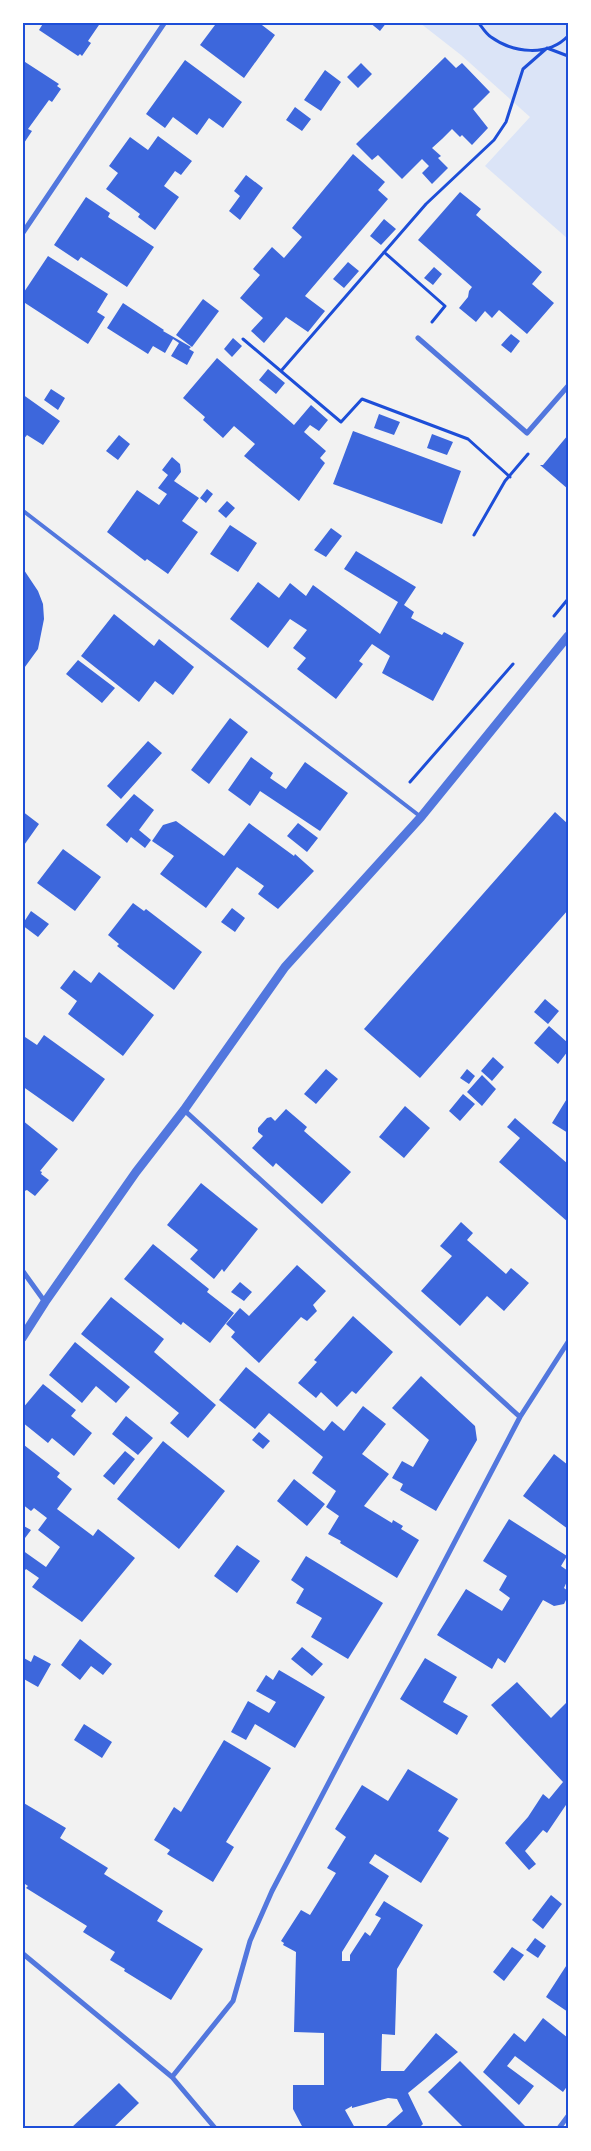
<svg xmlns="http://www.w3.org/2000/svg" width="591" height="2151" font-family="Overpass,sans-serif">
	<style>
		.green { fill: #dbe4f7 }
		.building { fill: #3d67dc }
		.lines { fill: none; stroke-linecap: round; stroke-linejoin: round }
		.path { stroke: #1d4ed8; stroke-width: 3 }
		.service { stroke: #5277de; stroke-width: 4 }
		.minor { stroke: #5277de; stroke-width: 5 }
		.tertiary { stroke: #5277de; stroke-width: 9 }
		.neatline { fill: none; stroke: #1d4ed8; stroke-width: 2 }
	</style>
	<rect width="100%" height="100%" fill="#f2f2f2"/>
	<path class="green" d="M420 23H568V239L485 166 530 117 461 55Z"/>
	<path class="building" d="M44 22H101L88 41 91 43 82 56 80 54 78 56 39 30Z
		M211 22H258L275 35 244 78 200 45 215 25Z
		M369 22H387L380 31Z
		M445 57 456 68 462 63 490 92 473 109 488 128 472 145 462 135 460 137 452 129 442 139 432 148 441 156 438 158 448 168 432 184 422 173 429 166 422 159 402 179 378 155 372 160 356 144Z
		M22 60 59 84 57 86 61 89 52 102 49 100 28 129 32 131 22 146Z
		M185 60 242 102 223 128 209 118 197 135 173 117 165 128 146 114Z
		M361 63 372 74 358 88 347 77Z
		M325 70 341 82 321 111 304 100Z
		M295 107 311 119 302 131 286 120Z
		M158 136 192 161 181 175 175 171 164 186 179 197 155 230 138 217 140 214 106 189 118 173 109 166 130 137 148 150Z
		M353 154 385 182 378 190 388 199 305 296 325 311 308 332 286 317 264 343 251 331 263 318 240 298 260 275 253 269 272 247 284 258 302 237 292 228Z
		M246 175 263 188 240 220 229 211 240 196 234 191Z
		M460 192 481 209 476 215 542 272 532 284 554 303 527 334 499 310 492 318 485 311 476 322 459 308 468 297 469 291 472 287 418 240Z
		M86 197 110 213 108 217 154 247 127 287 81 257 78 261 54 245Z
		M384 219 396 229 381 245 370 236Z
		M48 256 108 294 97 312 105 317 88 344 22 301V295Z
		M348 262 359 271 344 288 333 279Z
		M434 267 442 274 433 285 424 278Z
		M203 299 219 311 192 347 176 335Z
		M123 303 164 330 163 331 191 347 189 349 194 352 187 365 171 356 179 343 173 339 165 353 153 346 148 354 107 328Z
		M511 334 520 341 511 353 501 345Z
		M233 338 242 346 232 357 224 349Z
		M217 358 294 425 311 405 328 420 319 431 310 425 304 432 326 451 320 458 325 463 299 501 244 456 255 444 234 426 223 438 203 420 205 417 183 398Z
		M268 369 285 383 276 394 259 380Z
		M51 389 65 398 58 410 44 400Z
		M22 394 60 421 43 445 27 435 22 441Z
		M379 414 400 422 394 435 374 428Z
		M353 431 461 471 442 524 333 484Z
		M432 434 453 442 447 455 427 448Z
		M119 435 130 444 118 460 106 451Z
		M568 435V489L540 465H543Z
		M172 457 180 464 181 472 174 481 199 498 182 521 198 532 168 574 147 559 145 561 107 532 137 490 159 505 167 494 158 488 168 475 162 470Z
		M207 489 213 494 206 503 200 498Z
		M227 501 235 508 226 518 218 511Z
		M230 525 257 543 238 572 210 554Z
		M331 528 342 536 326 557 314 550Z
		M356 551 416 587 404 605 414 612 411 618 442 635 444 632 464 643 433 701 382 673 390 656 372 644 359 661 363 664 336 699 297 669 306 658 293 648 307 630 290 619 268 648 230 619 258 582 279 598 290 583 306 596 313 585 380 634 398 602 344 569Z
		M22 567 38 591 43 604 44 619 38 649 22 671Z
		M114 614 154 646 159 639 194 667 173 695 155 681 139 702 81 656Z
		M78 660 115 688 102 703 66 674Z
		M230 718 248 732 209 784 191 770Z
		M148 741 162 753 121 799 107 786Z
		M251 757 273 773 270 778 286 789 305 762 348 793 320 831 260 791 250 806 228 790Z
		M134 794 154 810 139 830 151 840 145 848 131 837 127 843 106 825Z
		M22 811 39 824 22 848Z
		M555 812 568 824V910L420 1078 364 1029Z
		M176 821 224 856 249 823 294 856 295 854 314 871 278 909 258 894 264 886 237 867 206 908 160 874 174 856 152 841 163 825Z
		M298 823 318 838 307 852 287 836Z
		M63 849 101 877 75 911 37 883Z
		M133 903 144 911 146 909 202 952 174 990 117 946 119 944 108 935Z
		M232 908 245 918 235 932 221 922Z
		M31 911 49 924 38 937 22 925Z
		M74 970 91 983 99 972 154 1015 123 1056 68 1014 77 1001 60 988Z
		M545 999 559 1011 548 1024 534 1012Z
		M549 1026 568 1043V1051L558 1064 534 1043Z
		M22 1035 37 1045 44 1035 105 1079 73 1122 22 1086Z
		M493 1057 504 1067 492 1081 481 1071Z
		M326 1069 338 1079 316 1104 304 1094Z
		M467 1069 475 1076 469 1084 460 1078Z
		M482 1075 496 1089 482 1106 467 1092Z
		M463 1094 475 1104 460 1121 449 1111Z
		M568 1097V1133L552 1123Z
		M405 1106 430 1128 404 1158 379 1137Z
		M286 1109 307 1127 304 1131 351 1172 322 1204 276 1163 273 1167 252 1148 263 1136 258 1132V1128L267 1118 271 1117 275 1121Z
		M515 1118 568 1164V1222L499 1162 520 1138 507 1127Z
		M22 1120 58 1149 40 1171 42 1172 41 1174 49 1180 35 1196 27 1190 22 1192Z
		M201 1183 258 1229 224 1272 222 1269 214 1279 190 1259 198 1250 167 1225Z
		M461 1222 473 1233 467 1240 482 1253 506 1274 511 1268 529 1283 504 1311 487 1296 460 1326 421 1291 452 1256 440 1246Z
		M153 1244 209 1289 207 1292 234 1313 210 1343 183 1322 181 1325 124 1279Z
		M297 1265 326 1291 313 1305 317 1311 307 1321 301 1317 259 1363 231 1337 235 1332 226 1324 240 1308 249 1316Z
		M240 1282 252 1292 244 1301 231 1292Z
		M111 1297 164 1339 154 1352 216 1405 188 1438 170 1423 179 1413 81 1334Z
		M353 1316 393 1352 356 1394 352 1391 337 1407 321 1392 316 1398 298 1383 317 1362 314 1360Z
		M75 1342 130 1387 116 1403 96 1386 82 1403 49 1375Z
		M246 1367 324 1431 332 1421 344 1431 363 1406 386 1424 362 1454 389 1474 364 1506 392 1523 393 1520 403 1526 401 1529 419 1540 397 1578 340 1543 341 1541 328 1534 339 1516 326 1507 336 1491 312 1473 323 1457 269 1413 255 1429 219 1400Z
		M421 1376 475 1426 477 1440 436 1511 400 1490 403 1484 392 1478 402 1461 413 1467 429 1440 392 1408Z
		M43 1384 76 1410 71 1416 92 1433 74 1456 52 1438 48 1443 22 1422V1409Z
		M126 1416 153 1438 138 1455 112 1434Z
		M259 1432 270 1441 263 1449 252 1440Z
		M163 1441 225 1491 179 1549 117 1499Z
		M24 1445 60 1473 57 1477 72 1489 57 1509 93 1536 98 1529 135 1558 82 1622 32 1587 39 1578 26 1569 22 1574V1550L46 1567 60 1547 38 1530 47 1518 34 1508 31 1511 22 1504V1447Z
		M125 1451 135 1459 114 1485 103 1476Z
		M554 1454 568 1465V1529L523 1496Z
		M294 1479 325 1504 307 1526 277 1501Z
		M509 1519 567 1556 561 1566 568 1571V1579L564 1588 568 1591V1596L564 1604 554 1606 543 1600 505 1663 498 1658 492 1669 437 1635 466 1589 502 1611 510 1598 499 1590 507 1576 483 1561Z
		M22 1525 31 1530 22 1542Z
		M237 1545 260 1561 237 1593 214 1576Z
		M306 1556 383 1603 348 1659 311 1637 322 1618 296 1603 304 1589 291 1580Z
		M80 1639 112 1664 103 1675 91 1666 80 1680 61 1665Z
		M302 1647 323 1664 312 1676 291 1659Z
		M34 1655 51 1664 38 1687 22 1678V1657L31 1662Z
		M425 1658 457 1677 443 1702 468 1716 457 1735 400 1699Z
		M279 1670 325 1697 295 1748 255 1724 246 1740 231 1732 248 1701 269 1713 276 1702 256 1691 266 1675 273 1680Z
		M517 1682 551 1718 568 1701V1802L547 1833 543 1830 525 1851 536 1864 529 1870 505 1843 528 1817 543 1794 549 1799 563 1782 491 1705Z
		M84 1724 112 1742 102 1758 74 1740Z
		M224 1740 271 1768 226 1842 234 1847 213 1882 167 1854 170 1850 154 1840 174 1807 181 1812Z
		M408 1769 458 1799 438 1831 449 1838 421 1883 375 1854 369 1863 389 1876 342 1952V1961H350V1955L365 1932 370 1936 381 1918 375 1915 384 1901 423 1925 397 1969 395 2035 382 2034 381 2071H404L436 2033 458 2052 408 2093 423 2124 419 2128H384L403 2111 397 2099 388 2098 352 2108V2106L345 2110 355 2128H303L293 2109V2085H324V2033L294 2032 296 1952 283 1945 284 1943 281 1941 301 1910 310 1915 336 1873 327 1868 346 1837 335 1829 362 1785 388 1801Z
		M22 1802 66 1828 60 1838 108 1868 104 1874 163 1911 157 1921 203 1949 171 2000 124 1971 125 1969 110 1960 115 1952 83 1932 87 1926 26 1888 28 1886 22 1882Z
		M551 1895 562 1904 543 1929 532 1920Z
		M535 1938 546 1946 538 1958 526 1950Z
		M512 1947 524 1955 504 1981 493 1972Z
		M568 1963V2012L546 1997Z
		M543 2018 568 2038V2085L563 2092 515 2056 507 2066 534 2086 519 2105 483 2072 514 2033 525 2042Z
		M460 2061 527 2128H464L428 2092Z
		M119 2083 139 2103 113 2128H71Z"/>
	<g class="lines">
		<path class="path" d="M478 22C482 27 486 34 491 37 513 53 548 57 568 36
			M384 252 445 306 432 322
			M243 339 341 422 362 399 468 439 510 477
			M281 371 426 204 494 140 506 122 523 69 547 48 568 56
			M474 535 505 481 528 454
			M554 616 568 599
			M410 782 513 664"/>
		<path class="service" d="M22 510 421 817"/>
		<path class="minor" d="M22 234 165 22
			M418 338 527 433 568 386
			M184 1110 520 1417
			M22 1270 45 1302
			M22 1953 172 2077 215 2128
			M172 2077 233 2001 250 1941 272 1891 520 1417 568 1342
			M559 2128 568 2116"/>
		<path class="tertiary" d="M22 1338 45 1302 136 1172 184 1110 285 967 421 817 568 636"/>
	</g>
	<rect width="591" height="2151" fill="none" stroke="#ffffff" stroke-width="48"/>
	<rect x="24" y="24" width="543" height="2103" class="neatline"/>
</svg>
